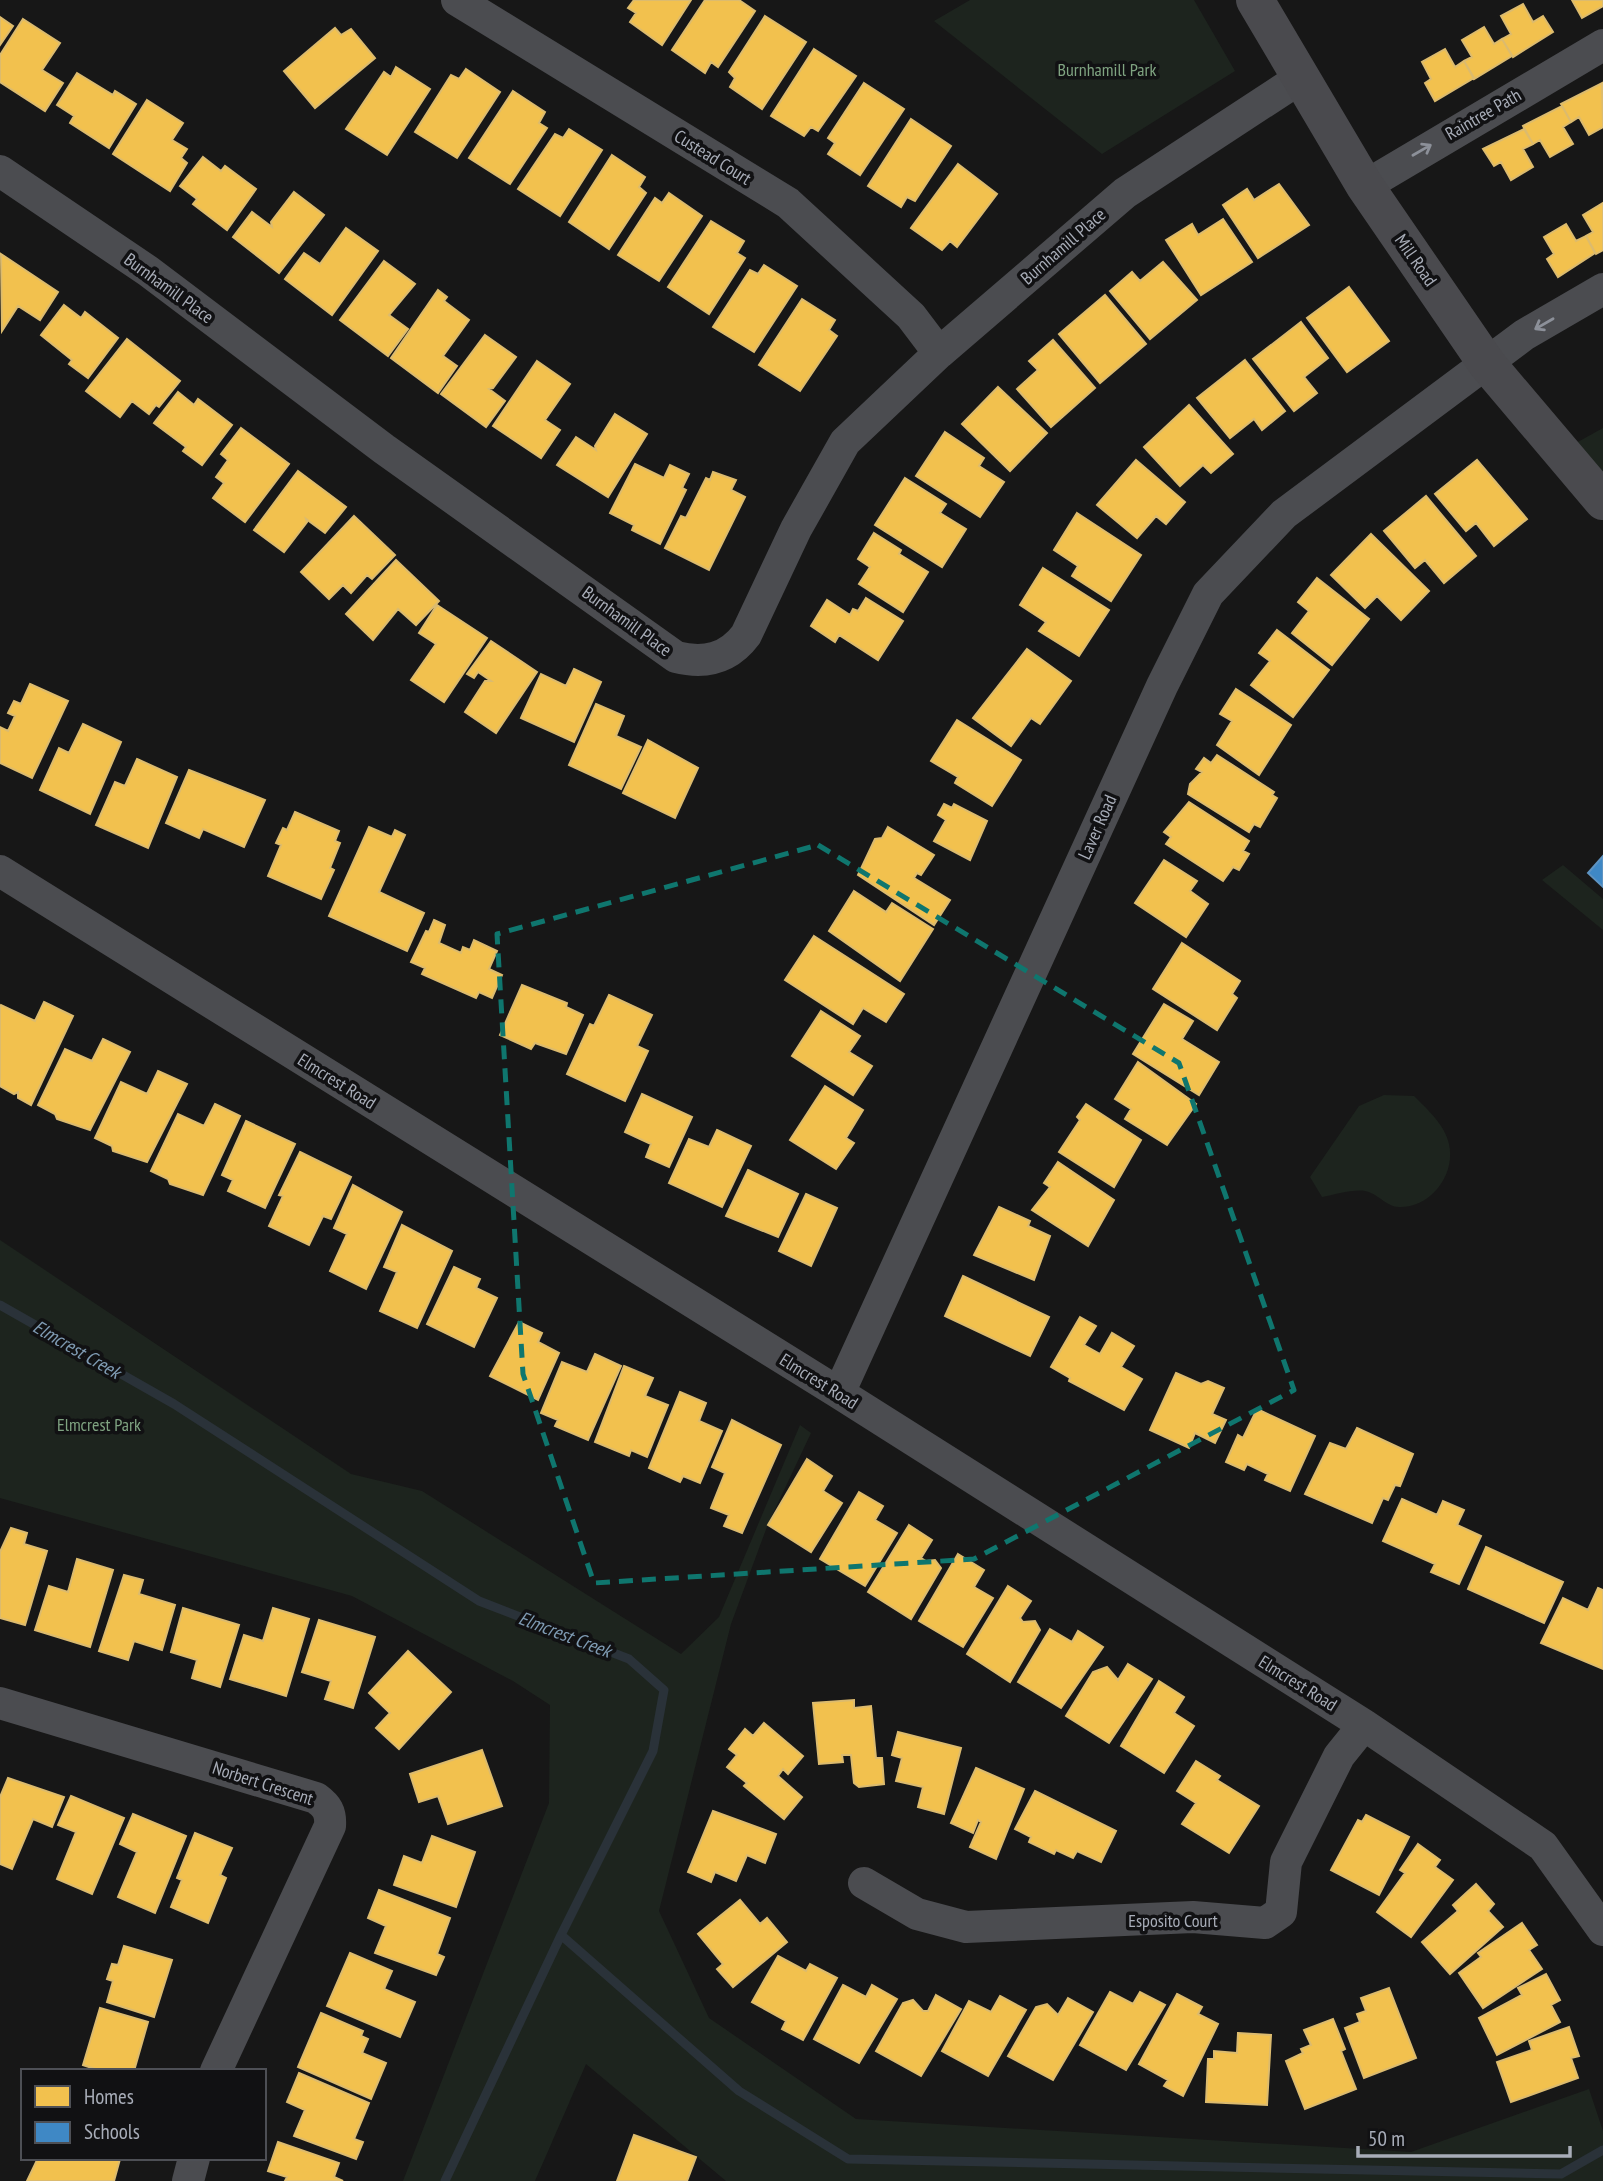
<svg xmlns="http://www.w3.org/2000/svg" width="1603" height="2181" font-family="'PT Sans Narrow',sans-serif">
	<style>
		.green { fill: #1d241e }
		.homes { fill: #f2c14e; stroke: #dcbb6e; stroke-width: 2 }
		.schools { fill: #3f88c5; stroke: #5e93c1; stroke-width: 2 }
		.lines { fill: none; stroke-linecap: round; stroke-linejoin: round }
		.stream { stroke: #2a3239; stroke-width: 9 }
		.street { stroke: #4b4c50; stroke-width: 32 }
		.secondary { stroke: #4a4a4e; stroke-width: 38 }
		.oneway { stroke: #8c9099 }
		.marked { fill: none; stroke: #0f766e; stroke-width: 5; stroke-dasharray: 14 9; stroke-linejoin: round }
		.labels { text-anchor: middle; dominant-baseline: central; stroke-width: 7; stroke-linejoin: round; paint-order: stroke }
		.park-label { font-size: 18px; fill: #7fa381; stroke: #111113 }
		.street-label { font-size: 18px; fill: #a8adb8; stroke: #111113 }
		.water-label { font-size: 19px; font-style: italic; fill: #7f9bb3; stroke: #111113 }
	</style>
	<rect width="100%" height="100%" fill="#171717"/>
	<path class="green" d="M970 0H1194L1235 71 1102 154 934 21Z
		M1603 428V473L1576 443Z
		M1563 865 1603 899V930L1542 880Z
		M1384 1095 1414 1096C1427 1109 1445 1125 1449 1144 1456 1175 1430 1208 1399 1207 1387 1207 1377 1193 1365 1191 1353 1189 1334 1195 1322 1197L1310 1177 1359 1106Z
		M0 1240 351 1474 422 1491 681 1654 719 1617 800 1425 811 1433 768 1524 731 1624 659 1911 709 2018 856 2119 1411 2152 1589 2089 1603 2131V2181H726L586 2064 535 2181H403L549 1803 550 1705 513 1681 352 1596 0 1498Z"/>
	<path class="homes" d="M634 0H691L662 45 630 22 636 13 628 8Z
		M705 0H739L755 11 718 67 711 62 705 73 672 50Z
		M1572 0H1603V6L1582 18Z
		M1523 4 1533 22 1543 16 1553 32 1513 57 1502 39 1511 34 1501 16Z
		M765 16 806 42 762 109 730 87 735 78 729 72Z
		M0 17 13 26 0 45Z
		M23 19 60 43 42 70 63 83 45 111 0 82V55Z
		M1484 27 1494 44 1502 39 1512 56 1474 79 1464 61 1472 57 1462 40Z
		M335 28 341 35 351 29 375 58 315 108 284 71Z
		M814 49 856 76 818 131 811 127 804 136 771 116Z
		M1445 49 1455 67 1464 61 1474 78 1435 101 1425 83 1431 79 1422 62Z
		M396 67 430 89 387 155 346 129 384 72 391 77Z
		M466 69 500 92 457 158 415 132 451 75 459 79Z
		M77 73 113 95 115 91 136 104 109 148 70 123 74 116 57 105Z
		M864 83 904 109 860 175 828 154 835 143 828 138Z
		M1602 83 1603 127 1589 135 1579 117 1571 122 1561 104Z
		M513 91 545 112 539 123 547 128 510 184 469 158Z
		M147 100 183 123 172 140 187 149 181 158 187 163 170 191 113 154Z
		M1562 106 1571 122 1563 127 1573 144 1550 157 1540 140 1533 144 1523 126Z
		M911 119 951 146 915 201 907 197 901 207 868 186Z
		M569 129 602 150 560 216 518 189 555 134 563 138Z
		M1524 129 1533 144 1523 149 1533 167 1511 180 1501 162 1494 166 1483 149Z
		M612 155 645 177 639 187 646 193 609 249 569 222Z
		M203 157 221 171 225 166 256 189 227 230 193 204 197 199 180 186Z
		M958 164 997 194 957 247 950 241 942 250 911 228Z
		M1279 184 1309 225 1258 258 1223 205 1247 189 1254 200Z
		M294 192 324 215 279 273 233 237 252 212 272 227 271 222Z
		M669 193 702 216 659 281 618 255 655 198 662 203Z
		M1603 203V250L1596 254 1586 236 1593 232 1583 215Z
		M1223 219 1252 262 1201 295 1166 240 1192 224 1198 235Z
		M711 221 744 241 737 253 745 258 709 314 668 287Z
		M1566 224 1576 241 1586 236 1595 253 1558 277 1547 259 1554 254 1544 237Z
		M346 228 378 251 332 315 285 279 304 253 320 264Z
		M1 254 58 292 40 320 18 306 2 331Z
		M384 261 415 284 389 315 408 329 388 356 340 320Z
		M1163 262 1197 300 1150 339 1110 291 1132 272 1140 281Z
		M764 265 797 286 754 352 713 327 750 270 758 274Z
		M1349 287 1389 341 1347 372 1307 318Z
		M438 290 447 297 444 301 469 320 443 356 457 366 438 393 391 358Z
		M1105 295 1146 344 1100 383 1059 334Z
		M802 299 835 320 829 330 837 336 800 391 759 365Z
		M64 305 81 318 85 312 118 338 88 378 69 364 72 360 41 335Z
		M1301 322 1328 358 1304 377 1317 393 1294 411 1253 359Z
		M485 335 516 357 493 388 489 389 505 401 486 427 441 394Z
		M127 339 180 381 159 407 156 405 149 414 132 401 120 417 86 391Z
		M1053 340 1095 388 1051 427 1017 389 1038 370 1029 361Z
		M1245 360 1285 411 1262 430 1254 419 1230 438 1197 398Z
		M537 361 570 384 545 420 560 430 541 458 493 426Z
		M998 387 1047 433 1010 471 962 424Z
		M178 392 194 405 198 399 232 425 202 465 183 451 186 447 154 423Z
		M1189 405 1233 454 1211 473 1203 465 1180 486 1144 447Z
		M615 414 647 434 608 497 557 465 576 437 596 450 595 446Z
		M241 428 289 464 245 522 213 498 224 483 216 477 228 460 221 454Z
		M945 432 984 458 979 466 1004 482 980 517 916 476Z
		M1136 460 1185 502 1166 524 1156 516 1137 538 1097 505Z
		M1477 460 1527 519 1494 546 1476 523 1466 531 1435 494Z
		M635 464 664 478 670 465 689 474 682 488 686 490 660 544 632 530 634 525 610 513Z
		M298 471 346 507 325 533 306 519 307 522 284 552 254 530Z
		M713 472 736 480 731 490 745 497 709 570 665 548 681 516 686 518 706 478 710 480Z
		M905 478 946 504 940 513 966 529 942 567 875 525Z
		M1426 496 1476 556 1444 583 1425 560 1415 568 1384 531Z
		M1077 513 1141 555 1111 601 1072 576 1078 566 1054 550Z
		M354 516 395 555 372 579 367 575 351 593 343 585 329 599 301 572Z
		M874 533 901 550 899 554 928 572 903 612 859 584 870 567 858 559Z
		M1371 534 1429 591 1401 620 1377 596 1365 608 1331 575Z
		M396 560 439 601 416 625 398 609 373 640 346 614Z
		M1043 568 1109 610 1079 656 1039 631 1046 622 1020 605Z
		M1317 578 1369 619 1332 665 1292 633 1309 611 1298 602Z
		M866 598 903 621 878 660 839 635 835 642 811 626 827 600 850 615 853 609 858 611Z
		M437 605 487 638 444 702 411 680 436 644 419 633Z
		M1277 630 1329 670 1293 717 1251 685 1270 661 1259 653Z
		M491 641 537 672 496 733 465 712 485 681H491L478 672 474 678 467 674Z
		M1027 649 1071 681 1040 724 1031 718 1011 746 973 718Z
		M574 669 601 682 574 742 521 718 541 674 566 686Z
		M30 684 68 701 32 778 0 763V727L8 731 15 716 8 713 14 701 21 704Z
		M1236 689 1291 725 1259 775 1217 745 1232 721 1220 714Z
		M596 704 624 716 616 736 641 747 621 789 569 765Z
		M957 720 1021 760 992 806 955 783 958 777 931 761Z
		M83 724 121 742 90 814 40 790 59 748 69 753Z
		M648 740 698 768 675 818 623 793Z
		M1217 755 1274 792 1272 795 1277 798 1260 827 1254 824 1249 832 1188 794 1190 784 1202 772 1196 769 1204 758 1211 763Z
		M137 759 177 777 148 848 96 825 115 782 125 786Z
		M189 770 265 800 244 847 203 829 199 838 166 823Z
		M1189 802 1249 841 1243 851 1249 854 1239 870 1233 867 1223 881 1166 844 1171 837 1164 832Z
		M944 804 952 808 954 804 987 821 970 860 934 841 946 820 938 815Z
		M295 812 339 831 335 841 340 843 330 868 334 870 321 899 268 876 281 845 276 843 283 828 287 830Z
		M369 827 392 837 395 830 405 835 379 892 424 913 407 951 329 916Z
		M888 827 934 855 921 875 917 873 914 878 950 900 934 925 858 875 875 839 882 838Z
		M1164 860 1197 881 1190 891 1208 904 1186 937 1135 903Z
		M854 891 886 912 892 903 933 929 900 981 829 931Z
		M434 920 445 925 439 943 461 953 463 947 470 950 474 940 497 951 489 969 502 975 492 998 479 992 476 998 422 974 425 968 411 962 426 931 429 932Z
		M814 936 904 994 886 1022 863 1008 853 1024 785 980Z
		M1182 943 1240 981 1232 994 1237 998 1217 1030 1153 989Z
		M522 985 567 1003 566 1007 583 1015 566 1054 535 1043 531 1049 500 1035Z
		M609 995 652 1015 637 1046 648 1051 625 1101 567 1074 590 1024 594 1026Z
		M44 1002 73 1016 31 1105 18 1098V1092L14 1094 0 1086V1007L1 1005 35 1021Z
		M1164 1004 1193 1021 1182 1039 1219 1062 1199 1095 1133 1054Z
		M821 1011 860 1036 849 1052 872 1066 853 1095 792 1056Z
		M103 1039 130 1052 90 1130 57 1119 55 1114 38 1105 65 1049 92 1061Z
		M1138 1062 1196 1104 1167 1145 1125 1119 1131 1109 1115 1099Z
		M158 1071 187 1084 147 1162 113 1151 112 1146 95 1138 121 1082 147 1094Z
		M825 1086 863 1110 846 1138 854 1143 836 1169 790 1140Z
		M642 1094 692 1117 669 1167 646 1157 651 1144 625 1132Z
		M215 1104 240 1116 203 1195 170 1184 168 1179 151 1171 178 1114 204 1126Z
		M1086 1104 1141 1140 1114 1187 1059 1152 1080 1120 1077 1117Z
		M246 1121 295 1144 265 1208 228 1191 233 1180 222 1175Z
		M717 1130 751 1146 722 1207 669 1183 689 1139 709 1147Z
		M300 1152 351 1177 331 1219 323 1216 309 1245 269 1226 283 1196 279 1195Z
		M1058 1162 1114 1200 1088 1246 1032 1210 1050 1187 1044 1183Z
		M748 1170 798 1194 778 1237 726 1216Z
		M353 1185 402 1212 366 1289 330 1271 347 1234 334 1228Z
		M806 1194 837 1208 811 1266 779 1251Z
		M999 1207 1030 1221 1028 1226 1050 1236 1034 1280 974 1255Z
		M402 1225 452 1251 417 1328 380 1311 397 1272 384 1267Z
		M454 1267 480 1279 476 1288 497 1298 474 1347 427 1324Z
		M963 1276 1049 1317 1030 1356 945 1316Z
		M1080 1317 1096 1326 1084 1345 1100 1354 1112 1333 1134 1346 1121 1367 1142 1379 1124 1410 1069 1381 1070 1378 1051 1367Z
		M519 1322 542 1333 538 1342 559 1353 538 1400 490 1376Z
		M595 1354 621 1366 588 1440 555 1426 558 1420 541 1413 562 1362 587 1372Z
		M624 1366 653 1378 645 1396 668 1405 647 1457 631 1450 629 1456 595 1442Z
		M1176 1373 1201 1384 1208 1381 1224 1388 1212 1414 1226 1420 1215 1443 1195 1433 1189 1448 1150 1430Z
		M680 1392 706 1403 699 1421 722 1431 700 1483 683 1476 680 1482 649 1468Z
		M1257 1409 1315 1436 1290 1491 1265 1480 1268 1474 1247 1464 1244 1470 1226 1462 1238 1435 1243 1438Z
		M732 1420 781 1445 742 1533 724 1526 729 1515 711 1508 725 1473 712 1467Z
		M1357 1428 1413 1454 1400 1486 1395 1485 1388 1500 1383 1498 1372 1523 1305 1494 1330 1443 1346 1449Z
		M807 1459 832 1476 823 1491 842 1503 811 1552 768 1525Z
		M859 1492 883 1506 875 1520 897 1533 865 1586 820 1559Z
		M1402 1499 1437 1515 1443 1501 1464 1510 1457 1525 1481 1536 1459 1584 1431 1572 1435 1564 1383 1541Z
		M909 1525 932 1540 921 1558 926 1561 935 1560 941 1568 911 1619 868 1592Z
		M11 1528 27 1533 24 1544 47 1551 25 1625 0 1618V1552Z
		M1486 1547 1563 1582 1544 1623 1468 1589Z
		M958 1554 984 1570 974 1587 993 1598 963 1647 919 1621Z
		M77 1559 113 1570 90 1647 35 1630 49 1586 68 1592Z
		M124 1575 143 1580 139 1594 175 1605 162 1650 134 1641 128 1660 99 1651Z
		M1008 1586 1031 1601 1020 1618 1023 1622 1035 1621 1040 1630 1010 1682 967 1654Z
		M1598 1588 1603 1590V1669L1541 1643 1563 1598 1588 1610Z
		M183 1608 239 1625 220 1687 192 1678 197 1660 171 1652Z
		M273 1608 309 1619 286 1696 230 1679 244 1635 263 1641Z
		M319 1620 375 1637 353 1708 325 1699 331 1681 302 1672Z
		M1050 1629 1072 1642 1078 1631 1103 1647 1061 1708 1018 1682Z
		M408 1651 451 1692 399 1749 376 1728 390 1713 369 1693Z
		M1128 1664 1152 1679 1109 1743 1066 1716 1093 1672 1107 1667 1118 1680Z
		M1159 1681 1184 1697 1174 1713 1194 1726 1164 1773 1121 1746Z
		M854 1700V1708L871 1706 876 1758H882L884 1784 859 1787 854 1783 851 1755H842L843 1762 819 1764 813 1703Z
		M764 1723 803 1756 788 1774 783 1769 778 1776 802 1797 784 1819 744 1786 747 1783 727 1767 737 1755 729 1749 745 1729 753 1736Z
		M898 1732 961 1748 944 1814 918 1807 923 1787 896 1781 902 1758 892 1755Z
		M482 1750 502 1806 448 1824 438 1796 419 1802 410 1774Z
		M1196 1761 1220 1776 1217 1780 1259 1806 1229 1853 1182 1824 1196 1803 1177 1791Z
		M976 1768 1024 1789 996 1859 970 1847 981 1822 978 1820 973 1833 951 1823Z
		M8 1778 64 1797 52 1827 33 1819 12 1869 0 1864V1797Z
		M1035 1791 1116 1831 1101 1862 1077 1851 1073 1858 1056 1850 1054 1854 1029 1842 1031 1837 1015 1829Z
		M71 1796 124 1818 92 1894 57 1879 76 1832 58 1825Z
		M713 1811 776 1834 765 1863 747 1855 736 1881 715 1872 711 1882 688 1872Z
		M133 1814 186 1836 155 1913 118 1897 137 1852 120 1844Z
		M1366 1815 1409 1837 1379 1895 1331 1870 1358 1820 1362 1822Z
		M195 1833 232 1848 220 1875 226 1878 208 1923 171 1907 182 1880 177 1878Z
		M432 1836 475 1852 456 1907 394 1885 404 1856 422 1863Z
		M1418 1844 1440 1860 1435 1867 1453 1880 1411 1937 1377 1912 1405 1873 1400 1870Z
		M1476 1884 1494 1904 1488 1911 1503 1927 1450 1974 1422 1942 1458 1911 1453 1905Z
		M379 1890 450 1918 437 1954 444 1957 436 1975 375 1953 386 1926 368 1918Z
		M740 1900 760 1924 767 1918 787 1942 733 1987 717 1969 723 1964 698 1934Z
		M1522 1923 1537 1945 1529 1950 1542 1969 1483 2008 1459 1973 1481 1957 1478 1953Z
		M124 1946 172 1960 154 2017 107 2002 113 1981 107 1979 112 1964 118 1965Z
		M350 1953 392 1971 384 1989 415 2002 400 2037 327 2006Z
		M778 1956 806 1971 810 1964 837 1978 803 2040 782 2029 786 2021 752 2002Z
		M1546 1974 1560 2000 1551 2005 1560 2022 1497 2055 1479 2018 1522 1995 1518 1988Z
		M843 1985 866 1997 872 1985 897 1999 859 2063 814 2039Z
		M1389 1988 1416 2058 1364 2078 1345 2028 1360 2022 1357 2014 1366 2011 1361 1998Z
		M1110 1992 1133 2004 1140 1992 1165 2005 1126 2070 1080 2045Z
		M1177 1994 1202 2007 1198 2014 1218 2024 1183 2096 1164 2086 1168 2080 1139 2064Z
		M936 1995 961 2009 921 2076 876 2051 903 2003 913 2000 923 2011H928Z
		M1000 1996 1026 2010 988 2076 942 2051 969 2001 991 2012Z
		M1068 1998 1093 2012 1053 2080 1008 2056 1036 2007 1047 2004 1058 2015Z
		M100 2008 148 2022 134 2071H101L83 2065Z
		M321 2013 363 2031 361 2036 368 2039 362 2053 386 2063 371 2099 298 2067Z
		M1333 2019 1345 2049 1341 2051 1356 2089 1305 2109 1286 2061 1303 2053 1301 2049 1311 2045 1304 2030Z
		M1569 2027 1579 2056 1571 2058 1578 2078 1511 2102 1497 2062 1532 2050 1529 2041Z
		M1238 2033 1271 2035 1267 2105 1206 2102 1208 2059H1214V2051L1237 2053Z
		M299 2073 369 2103 354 2139 363 2142 356 2159 294 2136 305 2110 287 2102Z
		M634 2135 696 2157 687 2181H617Z
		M278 2142 339 2163 334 2177 343 2181H285L287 2177 268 2171Z
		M38 2158H118L120 2159 114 2181H27Z"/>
	<path class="schools" d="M1603 856V887L1588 873Z"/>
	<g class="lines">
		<path class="stream" d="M0 1305 174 1404 479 1601 629 1659 664 1690 653 1751 561 1935 445 2181
			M561 1935 739 2091 848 2159 1561 2174 1603 2150"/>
		<path class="street" d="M457 0 788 203 911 316 939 353
			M0 171 148 271 384 449 676 657C704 664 728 659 746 635L796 529 845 442 939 353 1125 193 1299 79
			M1365 186 1603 45
			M0 871 839 1393 1364 1725 1543 1846 1603 1930
			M839 1393 1162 686 1208 594 1284 514 1524 335 1603 289
			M0 1703 316 1798C327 1806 331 1812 330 1826L216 2071
			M864 1883 917 1914 966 1927 1193 1917 1265 1923 1281 1912 1286 1862 1339 1756 1364 1725
			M188 2181 194 2158"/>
		<path class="secondary" d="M1255 0 1365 186 1487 364 1603 501"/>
	</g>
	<defs><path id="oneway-shaft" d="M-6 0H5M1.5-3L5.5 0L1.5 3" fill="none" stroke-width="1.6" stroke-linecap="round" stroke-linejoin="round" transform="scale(1.75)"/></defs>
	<g class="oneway">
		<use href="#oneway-shaft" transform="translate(1422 150) rotate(-30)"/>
		<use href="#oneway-shaft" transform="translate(1544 324) rotate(150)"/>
	</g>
	<path class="marked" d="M818 845 1179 1063 1294 1390 974 1559 594 1583 523 1374 497 934Z"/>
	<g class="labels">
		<g class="park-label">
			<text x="1107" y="69">Burnhamill Park</text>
			<text x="99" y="1424">Elmcrest Park</text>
		</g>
		<g class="street-label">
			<text transform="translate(1483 114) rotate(-30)">Raintree Path</text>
			<text transform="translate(713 157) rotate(32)">Custead Court</text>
			<text transform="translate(1063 246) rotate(-41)">Burnhamill Place</text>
			<text transform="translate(1416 260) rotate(55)">Mill Road</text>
			<text transform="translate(169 288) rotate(36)">Burnhamill Place</text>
			<text transform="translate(627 621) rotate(36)">Burnhamill Place</text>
			<text transform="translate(1097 827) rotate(-66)">Laver Road</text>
			<text transform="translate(337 1081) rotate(32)">Elmcrest Road</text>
			<text transform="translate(819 1381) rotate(32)">Elmcrest Road</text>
			<text transform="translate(1298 1683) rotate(32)">Elmcrest Road</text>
			<text transform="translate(263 1783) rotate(18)">Norbert Crescent</text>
			<text x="1173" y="1920">Esposito Court</text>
		</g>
		<g class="water-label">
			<text transform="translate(77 1349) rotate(30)">Elmcrest Creek</text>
			<text transform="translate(565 1634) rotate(21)">Elmcrest Creek</text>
		</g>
	</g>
	<rect x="21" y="2069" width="245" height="91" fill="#111113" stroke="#4d4f55" stroke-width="2"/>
	<rect x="35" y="2086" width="35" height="21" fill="#f2c14e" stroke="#4d4f55" stroke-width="2"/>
	<text x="84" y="2104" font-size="21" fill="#a8adb8">Homes</text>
	<rect x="35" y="2122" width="35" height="21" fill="#3f88c5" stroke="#4d4f55" stroke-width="2"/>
	<text x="84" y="2139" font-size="21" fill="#a8adb8">Schools</text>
	<path d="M1358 2146v10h212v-10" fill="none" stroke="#a8adb8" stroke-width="3.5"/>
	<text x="1368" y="2146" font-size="21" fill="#a8adb8" stroke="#111113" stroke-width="5" paint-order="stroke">50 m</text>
</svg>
